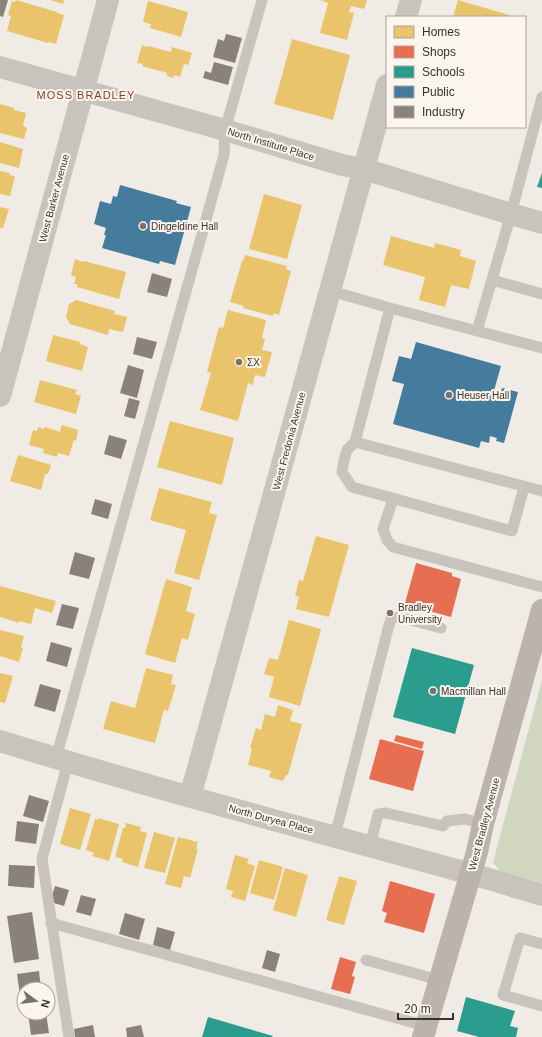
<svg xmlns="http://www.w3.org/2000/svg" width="542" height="1037" font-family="Arial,sans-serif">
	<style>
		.green { fill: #d1d6bf }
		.homes { fill: #e9c46a }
		.shops { fill: #e76f51 }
		.schools { fill: #2a9d8f }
		.public { fill: #457b9d }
		.industry { fill: #8a817c }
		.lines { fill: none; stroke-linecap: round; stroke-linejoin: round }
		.lane { stroke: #c9c3be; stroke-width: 11 }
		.street { stroke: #c9c3be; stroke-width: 22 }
		.secondary { stroke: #bab3ae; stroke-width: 22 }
		.poi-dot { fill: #7a716c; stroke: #fbf5ee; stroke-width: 1.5 }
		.labels { text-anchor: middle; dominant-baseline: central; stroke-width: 4; stroke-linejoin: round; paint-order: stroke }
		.street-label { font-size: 10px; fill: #3b302b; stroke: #fbf5ee }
		.poi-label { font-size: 10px; fill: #3b302b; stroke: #fbf5ee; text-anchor: start }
		.neighbourhood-label { font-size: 11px; letter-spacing: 1px; fill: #8c3b22; stroke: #fbf5ee }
	</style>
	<rect width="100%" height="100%" fill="#f0ebe5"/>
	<path class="green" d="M542 680V883L500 872 493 862Z"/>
	<path class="homes" d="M16 0 57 12V13L64 15 56 44 49 42 48 43 7 31 11 16 8 15 12 1 15 2Z
		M50 0H64L63 4Z
		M320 0H367L364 9 351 6 349 12 354 13 347 40 320 33 328 3Z
		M458 0 516 17H453Z
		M148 1 188 12 181 37 150 28 151 24 143 22Z
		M292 39 350 55 333 120 274 104Z
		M142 45 147 47 148 46 171 52 172 47 192 53 188 65 184 64 180 77 174 75V78L167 76V73L142 66 143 64 137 63Z
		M0 104 14 108V110L26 113 23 126 27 128 24 139 0 133Z
		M0 142 23 149 19 168 0 163Z
		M0 171 10 173 9 175 15 176 10 196 0 194Z
		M264 194 302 205 287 259 249 249Z
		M0 207 9 209 3 228H0Z
		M391 236 434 248 435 243 461 250 460 256 476 261 469 289 451 285 445 307 419 300 425 277 383 265Z
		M245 255 287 266 286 269 291 271 279 315 274 313 273 316 243 308 244 306 230 302 242 261H243Z
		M75 259 83 262 84 261 126 272 119 299 77 287V284H74L76 277 71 275Z
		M76 300 115 311 114 314 127 317 123 332 109 329 108 335 70 324 66 317 69 304Z
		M228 310 266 320 262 338 265 339 262 350 272 352 265 377 255 375 253 385 248 383 238 421 200 410 211 373 207 372 219 327 223 328Z
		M53 335 80 342V344L88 347 82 371 46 361Z
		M40 380 77 390 75 394 81 396 76 414 34 402Z
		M170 421 234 438 222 485 157 467Z
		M62 425 78 430 76 441 74 440 69 456 58 453 57 457 43 453 44 449 29 445 33 430 37 431 38 427 44 429 45 427 60 432Z
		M18 455 51 465 48 474H45L41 490 10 481Z
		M159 488 212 502 209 513 217 515 199 580 174 573 186 530 150 520Z
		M316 536 349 545 329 617 296 609 299 597 295 596 299 580 303 581Z
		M166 579 192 587 186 611 195 614 188 640 182 638 175 663 145 654Z
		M0 586 56 601 52 613 35 608 31 624 19 621V623L0 617Z
		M289 620 321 629 300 706 269 697 274 677 264 674 269 658 278 660Z
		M0 630 24 636 21 647 23 648 19 662 0 656Z
		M146 668 173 675 171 684 176 685 168 711 164 710 155 743 103 729 111 701 135 708Z
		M0 673 13 676 5 703 0 702Z
		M278 705 293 710 290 721 302 724 288 775H286L283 781 269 777 271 771 248 765 252 749 250 748 256 728 261 730 265 714 275 717Z
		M70 808 91 814 80 850 60 844Z
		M98 818 119 824 109 861 92 856 94 853 86 850 95 819 97 820Z
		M126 823 141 827 140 831 147 833 138 867 122 862 123 859 115 857 123 828H125Z
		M154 832 175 838 165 873 144 868Z
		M178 837 198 842 196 849H198L190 878 184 876 181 888 165 884Z
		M235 855 249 859 247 863 255 866 245 901 231 897 233 891 226 889Z
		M259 860 283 867 274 900 250 893Z
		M285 868 308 875 296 917 273 910Z
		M339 876 357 881 344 925 326 920Z"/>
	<path class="shops" d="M416 563 452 573V576L461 579 451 617 425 610 424 613 404 607Z
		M396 735 424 742 422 749 394 741Z
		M380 739 424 751 413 791 369 779Z
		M390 881 435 894 424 933 384 922 387 913 382 911Z
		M340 957 356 962 352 976 355 977 350 994 331 989Z"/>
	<path class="schools" d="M542 173V188L537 187Z
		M412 648 474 665 455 734 393 717Z
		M466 997 515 1011 510 1026 518 1028 516 1037H479L457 1031Z
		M208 1017 273 1036 272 1037H202Z"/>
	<path class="public" d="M120 185 177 201 176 203 191 207 175 265 160 261 159 264 102 248 106 235H104L106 228 94 224 100 201 111 204 113 196 117 197Z
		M416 342 501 366 493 394 500 395 502 388 518 392 504 443 496 441 497 438 490 436 489 443 481 441 479 448 393 424 404 384 392 381 399 356 411 359Z"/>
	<path class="industry" d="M0 0H8L3 17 0 16Z
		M226 34 242 38 235 63 213 57 218 39 224 41Z
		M214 62 233 67 228 85 203 78 205 71 211 73Z
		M152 273 172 279 167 297 147 292Z
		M137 337 157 342 152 359 133 354Z
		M128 365 144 370 137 398 120 393Z
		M129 398 140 401 135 419 124 416Z
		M109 435 127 440 121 459 104 454Z
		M95 499 112 504 108 519 91 514Z
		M75 552 95 558 89 579 69 574Z
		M62 604 79 608 73 629 56 625Z
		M51 642 72 648 67 667 46 661Z
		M40 684 61 690 55 712 34 706Z
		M29 795 49 801 43 822 23 816Z
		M17 821 39 824 36 844 15 841Z
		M9 865 35 866 34 888 8 886Z
		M55 886 69 890 64 906 50 902Z
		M81 895 96 899 91 916 76 912Z
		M32 912 39 959 14 963 7 916Z
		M125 913 145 919 139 940 119 934Z
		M157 927 175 932 170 950 153 945Z
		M267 950 280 954 275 972 262 968Z
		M39 971 41 989H24V1010H22L17 974Z
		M28 1013H46L49 1033 31 1035Z
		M93 1025 95 1037H75L74 1029Z
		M141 1025 144 1037H127L126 1028Z"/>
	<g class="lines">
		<path class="lane" d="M492 280 542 294
			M331 291 390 308 542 348
			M477 331 511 214 542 97
			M355 442 390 308
			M524 487 512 531 352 487 342 472 344 460 347 450 355 442 542 491
			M393 499 383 529 387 540 393 547 542 587
			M56 758 224 155 225 130 262 0
			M68 762 42 859 69 1037
			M335 836 389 625 392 617 403 618 441 628
			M370 846 378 814 386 813 443 826 447 821 465 819 483 824
			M51 923 411 1022 426 1025
			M542 944 520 938 503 995 542 1006
			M366 960 439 980"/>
		<path class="street" d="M406 17 411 0
			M0 67 225 130 342 165 364 169 511 214 542 223
			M0 396 108 0
			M0 741C164 792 331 835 496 881L542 895
			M190 797 387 85"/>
		<path class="secondary" d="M423 1037 477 852 483 824 542 610"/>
	</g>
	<g class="poi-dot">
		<circle cx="143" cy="226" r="4"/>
		<circle cx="239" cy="362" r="4"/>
		<circle cx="449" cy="395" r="4"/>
		<circle cx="390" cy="613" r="4"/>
		<circle cx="433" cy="691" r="4"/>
	</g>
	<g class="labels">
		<g class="street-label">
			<text transform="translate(271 144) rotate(17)">North Institute Place</text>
			<text transform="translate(54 198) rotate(-75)">West Barker Avenue</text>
			<text transform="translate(289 441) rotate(-75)">West Fredonia Avenue</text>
			<text transform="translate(271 819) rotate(15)">North Duryea Place</text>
			<text transform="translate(484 824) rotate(-75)">West Bradley Avenue</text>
		</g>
		<g class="poi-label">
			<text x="151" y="226">Dingeldine Hall</text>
			<text x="247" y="362">ΣΧ</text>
			<text x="457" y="395">Heuser Hall</text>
			<text x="398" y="607">Bradley<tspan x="398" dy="12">University</tspan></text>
			<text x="441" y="691">Macmillan Hall</text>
		</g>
		<g class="neighbourhood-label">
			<text x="86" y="95">MOSS BRADLEY</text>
		</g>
	</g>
	<rect x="386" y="16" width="140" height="112" fill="#fbf5ee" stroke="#aea6a0"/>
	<rect x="394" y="26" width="20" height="12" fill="#e9c46a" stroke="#aea6a0"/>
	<text x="422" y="36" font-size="12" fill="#3b302b">Homes</text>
	<rect x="394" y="46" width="20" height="12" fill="#e76f51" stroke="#aea6a0"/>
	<text x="422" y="56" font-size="12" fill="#3b302b">Shops</text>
	<rect x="394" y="66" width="20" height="12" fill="#2a9d8f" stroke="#aea6a0"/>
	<text x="422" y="76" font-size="12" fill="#3b302b">Schools</text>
	<rect x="394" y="86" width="20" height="12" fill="#457b9d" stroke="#aea6a0"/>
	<text x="422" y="96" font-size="12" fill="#3b302b">Public</text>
	<rect x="394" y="106" width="20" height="12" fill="#8a817c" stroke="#aea6a0"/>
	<text x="422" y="116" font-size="12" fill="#3b302b">Industry</text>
	<g transform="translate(36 1001) rotate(105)"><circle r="19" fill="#fbf5ee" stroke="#aea6a0"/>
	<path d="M0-3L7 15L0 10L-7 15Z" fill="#7a716c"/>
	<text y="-6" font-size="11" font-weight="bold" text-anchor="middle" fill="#3b302b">N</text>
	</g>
	<path d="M398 1013v6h55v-6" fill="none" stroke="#3b302b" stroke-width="2"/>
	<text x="404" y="1013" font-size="12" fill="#3b302b" stroke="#fbf5ee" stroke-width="3" paint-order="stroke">20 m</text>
</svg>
